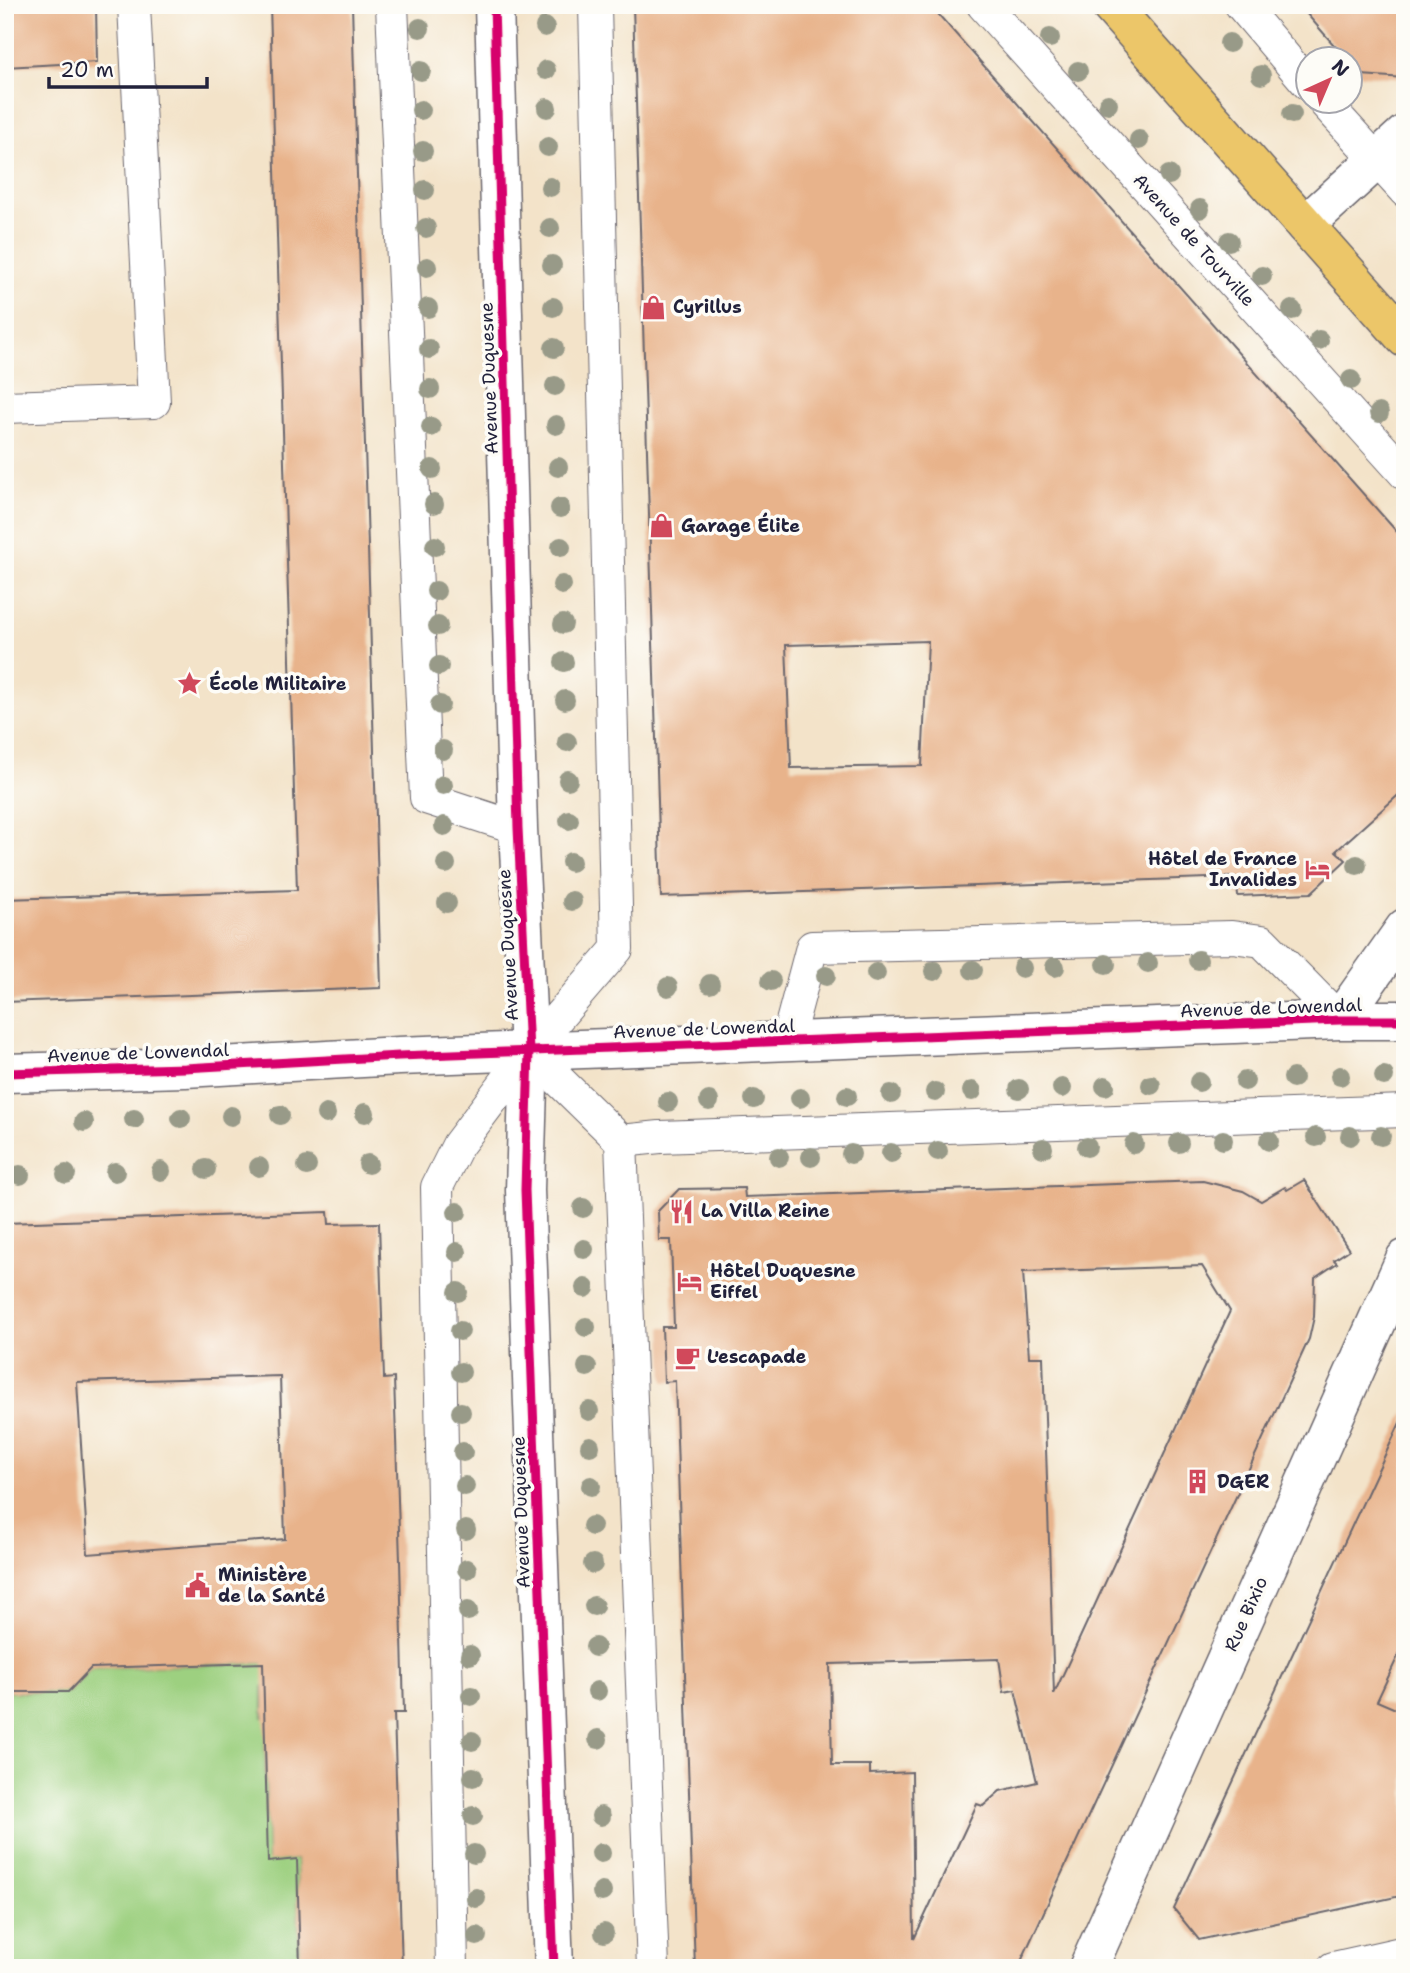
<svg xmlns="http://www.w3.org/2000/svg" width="1410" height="1973" font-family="'Shantell Sans',sans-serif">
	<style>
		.green { fill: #9dd080; stroke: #60795e; stroke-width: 2 }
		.building { fill: #e8b38b; fill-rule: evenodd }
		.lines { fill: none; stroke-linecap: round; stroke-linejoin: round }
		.service-casing { stroke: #6b666d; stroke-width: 34 }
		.minor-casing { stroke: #6b666d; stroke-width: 41 }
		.tertiary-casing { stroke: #6b666d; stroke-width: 41 }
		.primary-casing { stroke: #6b666d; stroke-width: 41 }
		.service { stroke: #fff; stroke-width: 32 }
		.minor { stroke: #fff; stroke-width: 38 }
		.tertiary { stroke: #fff; stroke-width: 38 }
		.primary { stroke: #ecc669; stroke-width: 38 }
		.cycleway-casing { stroke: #fdfcf7; stroke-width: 13 }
		.cycleway { stroke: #d6006c; stroke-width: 9 }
		.tree { fill: #989a88 }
		.labels { text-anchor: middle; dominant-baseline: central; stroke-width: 7; stroke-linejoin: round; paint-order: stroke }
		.street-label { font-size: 18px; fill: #22223b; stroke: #fdfcf7 }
		.poi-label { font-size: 18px; font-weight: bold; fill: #22223b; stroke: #fdfcf7; text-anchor: start }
	</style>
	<rect width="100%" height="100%" fill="#fdfcf7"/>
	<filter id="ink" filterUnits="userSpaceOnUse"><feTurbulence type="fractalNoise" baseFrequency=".0143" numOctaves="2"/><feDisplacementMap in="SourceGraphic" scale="14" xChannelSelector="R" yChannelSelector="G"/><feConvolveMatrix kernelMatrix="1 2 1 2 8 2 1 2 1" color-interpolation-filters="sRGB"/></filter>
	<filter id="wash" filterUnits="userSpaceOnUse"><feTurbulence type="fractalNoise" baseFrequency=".00686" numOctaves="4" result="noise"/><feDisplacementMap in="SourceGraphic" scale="28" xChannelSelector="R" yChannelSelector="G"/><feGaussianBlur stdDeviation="1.57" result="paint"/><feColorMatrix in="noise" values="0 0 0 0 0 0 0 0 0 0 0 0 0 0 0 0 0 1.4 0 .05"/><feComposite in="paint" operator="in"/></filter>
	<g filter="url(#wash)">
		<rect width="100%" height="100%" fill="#f3e3c9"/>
		<path class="green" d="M289 1662 263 1687V1717L291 1716 265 1744 268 1861 297 1859 300 1968H5V1692H68L91 1668Z"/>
		<g id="blocks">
			<path class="building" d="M5 5H96L97 62 5 67Z
				M270 5H352L381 988 5 1002V899L297 890Z
				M633 5H930L1405 541V789L1336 851 1346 860 1311 893 1238 896 1236 877 661 897ZM928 641 922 766 791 768 786 645Z
				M1299 5H1405V78L1361 75 1350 63V60H1347Z
				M1304 1180 1349 1250 1334 1260 1337 1263 1315 1278 1314 1317 1309 1339 1018 1968H695L675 1381 664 1382 662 1327H674L671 1240H659L658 1211 679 1189 744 1188 745 1197 1203 1181 1243 1191 1261 1201 1285 1187 1287 1190ZM1202 1266 1230 1311 1054 1694 1043 1357H1029L1023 1272ZM999 1659 1004 1692 1015 1690 1037 1782 1000 1791 983 1806 977 1804 914 1939 912 1772 870 1774V1765H832L830 1664Z
				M328 1212 329 1224 379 1223 384 1379 394 1378 400 1561 404 1713H394L402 1968H300L297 1859 268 1862 263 1663 91 1668 68 1692H5V1223ZM280 1376 285 1539 88 1554 77 1382Z
				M1405 1412V1641L1377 1701 1405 1713V1895L1199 1940 1174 1909Z"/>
		</g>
	</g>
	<g filter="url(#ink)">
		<use href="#blocks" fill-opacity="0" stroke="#6b666d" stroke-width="2"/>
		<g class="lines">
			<defs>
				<path id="service" d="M392 5 426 798 518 828
					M983 5 1405 474
					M1241 5 1308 84
					M1324 102 1405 191
					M5 407 154 402 134 5
					M787 1041 812 947 1232 937 1262 941 1340 1020
					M529 1051 621 1141
					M621 1141 653 1968
					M621 1141 660 1137 1405 1111
					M452 1968 437 1187 458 1145 529 1051 617 949 595 5
					M1333 1968 1405 1952"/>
				<path id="minor" d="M1305 225 1405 134
					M1088 1968 1405 1259"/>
				<path id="tertiary" d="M494 5 518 828 529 1051 525 1190 554 1968
					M1340 1020 1405 928
					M5 1073 185 1068 399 1056 1340 1020H1405"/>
				<path id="primary" d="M1110 5 1405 338"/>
			</defs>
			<use href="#service" class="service-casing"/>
			<use href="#minor" class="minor-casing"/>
			<use href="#tertiary" class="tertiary-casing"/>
			<use href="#primary" class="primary-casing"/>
			<use href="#service" class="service"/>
			<use href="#minor" class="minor"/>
			<use href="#tertiary" class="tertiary"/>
			<use href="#primary" class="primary"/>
			<defs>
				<path id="cycleway" d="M494 5 518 828 529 1051 525 1190 554 1968
					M5 1073 185 1068 399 1056 1340 1020H1405"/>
			</defs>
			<use href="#cycleway" class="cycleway-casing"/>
			<use href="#cycleway" class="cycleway"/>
		</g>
		<g class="tree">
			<circle cx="545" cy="27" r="10"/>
			<circle cx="420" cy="28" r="10"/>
			<circle cx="1050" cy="38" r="10"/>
			<circle cx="1229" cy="43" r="10"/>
			<circle cx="546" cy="70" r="10"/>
			<circle cx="421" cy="71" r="10"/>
			<circle cx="1078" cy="71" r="10"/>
			<circle cx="1261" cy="75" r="10"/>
			<circle cx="1108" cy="104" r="10"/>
			<circle cx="547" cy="108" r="10"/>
			<circle cx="421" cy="110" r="10"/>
			<circle cx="1292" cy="114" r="10"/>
			<circle cx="1139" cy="140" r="10"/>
			<circle cx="548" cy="147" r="10"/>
			<circle cx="423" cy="151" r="10"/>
			<circle cx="1169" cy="175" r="10"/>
			<circle cx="550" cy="187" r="10"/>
			<circle cx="425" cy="190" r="10"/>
			<circle cx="1200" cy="209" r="10"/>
			<circle cx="426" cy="228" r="10"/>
			<circle cx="550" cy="228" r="10"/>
			<circle cx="1229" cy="241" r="10"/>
			<circle cx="552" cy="265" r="10"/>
			<circle cx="427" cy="267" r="10"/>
			<circle cx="1262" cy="276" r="10"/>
			<circle cx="553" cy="307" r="10"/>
			<circle cx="428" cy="308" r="10"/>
			<circle cx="1292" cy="310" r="10"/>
			<circle cx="1319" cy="340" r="10"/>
			<circle cx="554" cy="348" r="10"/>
			<circle cx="429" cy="349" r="10"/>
			<circle cx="1351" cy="380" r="10"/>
			<circle cx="555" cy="386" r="10"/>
			<circle cx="430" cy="389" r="10"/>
			<circle cx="1379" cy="413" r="10"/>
			<circle cx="556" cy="425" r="10"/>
			<circle cx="431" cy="427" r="10"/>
			<circle cx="558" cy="467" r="10"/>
			<circle cx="432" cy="469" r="10"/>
			<circle cx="434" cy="504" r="10"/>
			<circle cx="560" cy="508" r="10"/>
			<circle cx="435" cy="546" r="10"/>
			<circle cx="561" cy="547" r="10"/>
			<circle cx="562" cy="585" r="10"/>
			<circle cx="436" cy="591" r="10"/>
			<circle cx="563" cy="624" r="10"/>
			<circle cx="438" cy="626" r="10"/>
			<circle cx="564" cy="662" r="10"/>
			<circle cx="439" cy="666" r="10"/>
			<circle cx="565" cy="700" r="10"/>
			<circle cx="440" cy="705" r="10"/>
			<circle cx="567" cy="742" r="10"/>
			<circle cx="443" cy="750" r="10"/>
			<circle cx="568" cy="780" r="10"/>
			<circle cx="443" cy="785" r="10"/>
			<circle cx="569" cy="820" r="10"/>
			<circle cx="444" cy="826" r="10"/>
			<circle cx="571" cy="862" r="10"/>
			<circle cx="446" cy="864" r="10"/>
			<circle cx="1357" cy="865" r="10"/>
			<circle cx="572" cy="901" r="10"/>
			<circle cx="447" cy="903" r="10"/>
			<circle cx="1198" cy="960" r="10"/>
			<circle cx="1148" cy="963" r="10"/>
			<circle cx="1106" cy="964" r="10"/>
			<circle cx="1055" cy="967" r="10"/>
			<circle cx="1022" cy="968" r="10"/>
			<circle cx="973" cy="970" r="10"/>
			<circle cx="934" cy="971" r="10"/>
			<circle cx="876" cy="973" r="10"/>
			<circle cx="826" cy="976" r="10"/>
			<circle cx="771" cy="981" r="10"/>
			<circle cx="710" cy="984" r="10"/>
			<circle cx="668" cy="987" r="10"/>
			<circle cx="1340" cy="1076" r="10"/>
			<circle cx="1384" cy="1076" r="10"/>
			<circle cx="1293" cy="1078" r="10"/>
			<circle cx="1245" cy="1081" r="10"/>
			<circle cx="1199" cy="1082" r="10"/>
			<circle cx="1151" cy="1085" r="10"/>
			<circle cx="1105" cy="1086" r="10"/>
			<circle cx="1062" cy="1088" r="10"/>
			<circle cx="1019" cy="1089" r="10"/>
			<circle cx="972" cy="1091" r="10"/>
			<circle cx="935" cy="1092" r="10"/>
			<circle cx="891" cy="1094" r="10"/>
			<circle cx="847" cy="1096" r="10"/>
			<circle cx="800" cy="1098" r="10"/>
			<circle cx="754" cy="1099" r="10"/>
			<circle cx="709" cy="1101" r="10"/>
			<circle cx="668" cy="1102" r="10"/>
			<circle cx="365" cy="1113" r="10"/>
			<circle cx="326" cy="1114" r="10"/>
			<circle cx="280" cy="1115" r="10"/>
			<circle cx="231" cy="1116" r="10"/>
			<circle cx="181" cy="1118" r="10"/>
			<circle cx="134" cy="1119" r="10"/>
			<circle cx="84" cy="1122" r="10"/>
			<circle cx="1350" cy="1136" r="10"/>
			<circle cx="1381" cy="1136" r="10"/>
			<circle cx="1316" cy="1137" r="10"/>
			<circle cx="1223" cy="1140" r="10"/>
			<circle cx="1269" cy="1141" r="10"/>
			<circle cx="1179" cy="1143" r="10"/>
			<circle cx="1134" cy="1144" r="10"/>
			<circle cx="1087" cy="1147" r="10"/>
			<circle cx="1043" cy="1148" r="10"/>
			<circle cx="938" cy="1151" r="10"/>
			<circle cx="891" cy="1153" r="10"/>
			<circle cx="851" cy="1154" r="10"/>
			<circle cx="779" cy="1157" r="10"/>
			<circle cx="811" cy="1157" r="10"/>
			<circle cx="368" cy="1164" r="10"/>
			<circle cx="307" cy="1166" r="10"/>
			<circle cx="259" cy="1167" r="10"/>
			<circle cx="206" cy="1169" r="10"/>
			<circle cx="161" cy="1171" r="10"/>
			<circle cx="115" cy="1172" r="10"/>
			<circle cx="66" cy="1174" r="10"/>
			<circle cx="20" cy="1175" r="10"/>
			<circle cx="583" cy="1208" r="10"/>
			<circle cx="457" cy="1212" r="10"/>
			<circle cx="584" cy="1249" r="10"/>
			<circle cx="457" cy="1252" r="10"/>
			<circle cx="585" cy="1288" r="10"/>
			<circle cx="458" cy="1292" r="10"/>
			<circle cx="586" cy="1327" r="10"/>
			<circle cx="460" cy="1331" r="10"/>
			<circle cx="587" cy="1367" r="10"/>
			<circle cx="461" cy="1372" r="10"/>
			<circle cx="589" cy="1411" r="10"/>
			<circle cx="461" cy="1412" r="10"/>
			<circle cx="590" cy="1446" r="10"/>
			<circle cx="463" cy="1452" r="10"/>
			<circle cx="465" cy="1486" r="10"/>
			<circle cx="591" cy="1486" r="10"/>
			<circle cx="592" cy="1526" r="10"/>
			<circle cx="466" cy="1530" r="10"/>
			<circle cx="593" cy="1564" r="10"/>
			<circle cx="467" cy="1569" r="10"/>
			<circle cx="594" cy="1606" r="10"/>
			<circle cx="468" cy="1611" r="10"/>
			<circle cx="595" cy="1647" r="10"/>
			<circle cx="470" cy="1655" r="10"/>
			<circle cx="597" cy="1691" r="10"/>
			<circle cx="471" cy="1696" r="10"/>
			<circle cx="598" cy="1739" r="10"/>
			<circle cx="472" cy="1741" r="10"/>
			<circle cx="473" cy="1777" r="10"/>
			<circle cx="473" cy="1816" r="10"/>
			<circle cx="601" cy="1816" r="10"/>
			<circle cx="601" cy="1853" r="10"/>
			<circle cx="474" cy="1854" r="10"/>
			<circle cx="602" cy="1892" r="10"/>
			<circle cx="476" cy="1898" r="10"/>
			<circle cx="604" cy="1933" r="10"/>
			<circle cx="477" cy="1936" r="10"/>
		</g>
	</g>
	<defs>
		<symbol id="shop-bare" viewBox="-9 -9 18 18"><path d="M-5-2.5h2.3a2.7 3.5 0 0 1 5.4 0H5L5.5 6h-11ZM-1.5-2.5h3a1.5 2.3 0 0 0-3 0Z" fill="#d1495b" stroke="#fdfcf7" stroke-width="2.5" paint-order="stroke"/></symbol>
		<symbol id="sight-bare" viewBox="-9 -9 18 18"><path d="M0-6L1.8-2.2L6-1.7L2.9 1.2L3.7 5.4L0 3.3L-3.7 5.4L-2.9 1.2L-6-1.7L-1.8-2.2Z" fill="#d1495b" stroke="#fdfcf7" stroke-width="2.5" paint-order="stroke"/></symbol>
		<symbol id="hotel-bare" viewBox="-9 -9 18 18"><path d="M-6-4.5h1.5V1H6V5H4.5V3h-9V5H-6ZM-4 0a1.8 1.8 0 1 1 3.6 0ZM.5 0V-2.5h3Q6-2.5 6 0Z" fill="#d1495b" stroke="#fdfcf7" stroke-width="2.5" paint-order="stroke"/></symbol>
		<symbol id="restaurant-bare" viewBox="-9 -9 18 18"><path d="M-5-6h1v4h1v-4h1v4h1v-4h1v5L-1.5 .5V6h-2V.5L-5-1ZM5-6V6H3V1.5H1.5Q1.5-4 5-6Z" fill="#d1495b" stroke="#fdfcf7" stroke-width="2.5" paint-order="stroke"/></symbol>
		<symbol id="cafe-bare" viewBox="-9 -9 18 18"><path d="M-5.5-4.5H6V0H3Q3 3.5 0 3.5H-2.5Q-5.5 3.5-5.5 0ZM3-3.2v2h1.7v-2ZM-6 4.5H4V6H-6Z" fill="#d1495b" stroke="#fdfcf7" stroke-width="2.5" paint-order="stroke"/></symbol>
		<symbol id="building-bare" viewBox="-9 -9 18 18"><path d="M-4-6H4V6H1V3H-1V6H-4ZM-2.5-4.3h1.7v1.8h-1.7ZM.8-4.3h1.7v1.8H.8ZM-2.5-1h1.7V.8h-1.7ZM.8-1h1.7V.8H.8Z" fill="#d1495b" stroke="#fdfcf7" stroke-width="2.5" paint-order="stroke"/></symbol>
		<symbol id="civic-bare" viewBox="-9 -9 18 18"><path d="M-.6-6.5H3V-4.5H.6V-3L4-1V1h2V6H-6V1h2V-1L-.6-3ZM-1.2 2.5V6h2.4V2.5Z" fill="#d1495b" stroke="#fdfcf7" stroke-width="2.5" paint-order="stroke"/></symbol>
	</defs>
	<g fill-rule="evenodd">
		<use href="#shop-bare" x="636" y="290" width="35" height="35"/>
		<use href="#shop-bare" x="644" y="508" width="35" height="35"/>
		<use href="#sight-bare" x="172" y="666" width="35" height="35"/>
		<use href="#hotel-bare" x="1300" y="852" width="35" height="35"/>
		<use href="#restaurant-bare" x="664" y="1194" width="35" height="35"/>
		<use href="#hotel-bare" x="672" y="1264" width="35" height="35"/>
		<use href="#cafe-bare" x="670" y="1340" width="35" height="35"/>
		<use href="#building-bare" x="1180" y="1464" width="35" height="35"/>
		<use href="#civic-bare" x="180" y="1568" width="35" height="35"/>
	</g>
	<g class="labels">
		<g class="street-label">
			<text transform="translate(1194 240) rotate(48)">Avenue de Tourville</text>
			<text transform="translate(489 378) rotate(-92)">Avenue Duquesne</text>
			<text transform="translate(508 945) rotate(-93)">Avenue Duquesne</text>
			<text transform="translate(1271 1008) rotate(-2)">Avenue de Lowendal</text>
			<text transform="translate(704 1029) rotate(-2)">Avenue de Lowendal</text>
			<text transform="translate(138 1053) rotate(-2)">Avenue de Lowendal</text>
			<text transform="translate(521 1512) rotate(-92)">Avenue Duquesne</text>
			<text transform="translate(1246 1614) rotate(-66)">Rue Bixio</text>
		</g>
		<g class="poi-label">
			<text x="673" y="307">Cyrillus</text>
			<text x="681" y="526">Garage Élite</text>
			<text x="209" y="684">École Militaire</text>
			<text x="1297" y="859" text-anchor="end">Hôtel de France<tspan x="1297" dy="21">Invalides</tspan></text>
			<text x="701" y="1211">La Villa Reine</text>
			<text x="710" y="1271">Hôtel Duquesne<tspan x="710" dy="21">Eiffel</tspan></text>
			<text x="707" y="1357">L'escapade</text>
			<text x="1217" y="1482">DGER</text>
			<text x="218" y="1575">Ministère<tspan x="218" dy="21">de la Santé</tspan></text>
		</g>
	</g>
	<rect width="1410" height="1973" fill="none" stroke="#fdfcf7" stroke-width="28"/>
	<g transform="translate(1329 80) rotate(44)"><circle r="33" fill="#fdfcf7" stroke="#a5a5ac" stroke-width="2"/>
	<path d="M0-5L12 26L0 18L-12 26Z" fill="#d1495b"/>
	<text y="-10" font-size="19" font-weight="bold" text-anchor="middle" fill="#22223b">N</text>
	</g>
	<path d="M49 77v10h158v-10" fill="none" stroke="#22223b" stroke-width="3.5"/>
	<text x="60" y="77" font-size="21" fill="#22223b" stroke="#fdfcf7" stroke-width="5" paint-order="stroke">20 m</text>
</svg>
